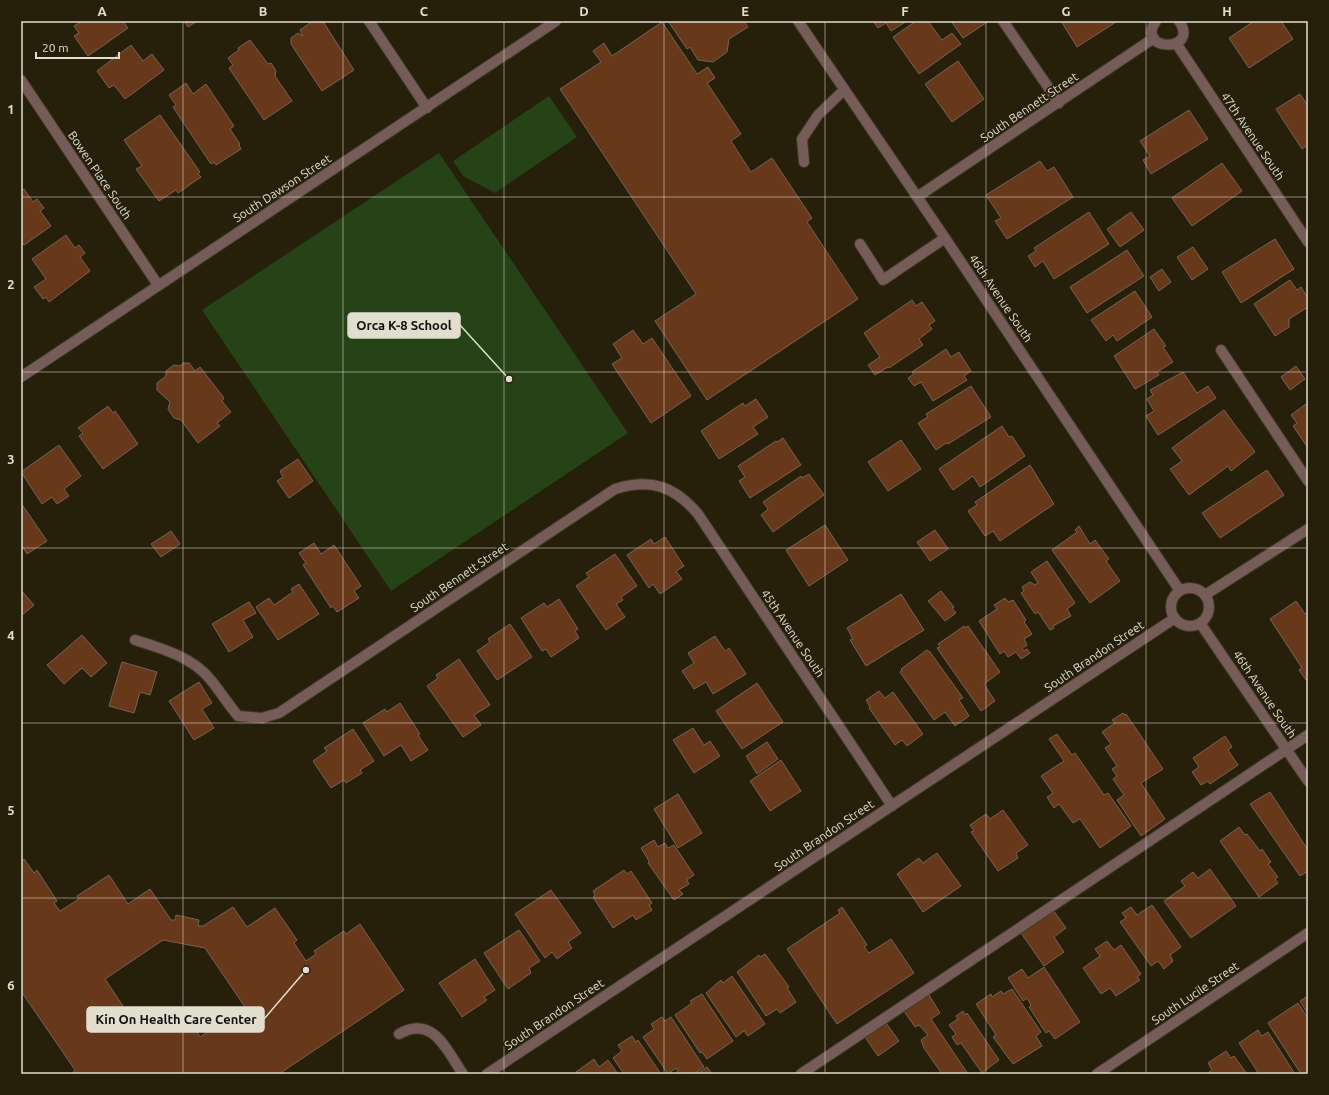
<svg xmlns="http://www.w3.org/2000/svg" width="1329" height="1095" font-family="Ubuntu,sans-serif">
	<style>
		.green { fill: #264217 }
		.building { fill: #67391a; stroke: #796254; fill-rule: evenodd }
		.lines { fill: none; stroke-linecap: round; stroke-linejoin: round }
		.minor-casing { stroke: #403a26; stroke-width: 12 }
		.minor { stroke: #765c58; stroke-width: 10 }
		.grid { fill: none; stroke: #e1ddcf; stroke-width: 1; stroke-opacity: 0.55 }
		.labels { text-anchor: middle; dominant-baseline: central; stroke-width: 3.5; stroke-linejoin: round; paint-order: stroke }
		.street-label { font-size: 12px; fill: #e1ddcf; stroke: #261f0a }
		.leader { fill: none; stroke: #e1ddcf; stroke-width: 1.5 }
		.callout-dot { fill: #e1ddcf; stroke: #261f0a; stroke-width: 1.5 }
		.callout { fill: #e1ddcf; stroke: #e1ddcf; stroke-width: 1.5 }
		.callout-label { font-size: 13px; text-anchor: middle; font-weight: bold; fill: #111 }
		.neatline { fill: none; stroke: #e1ddcf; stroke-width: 1.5 }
		.grid-label { font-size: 13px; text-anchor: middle; font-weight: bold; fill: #e1ddcf }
	</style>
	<rect width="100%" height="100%" fill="#261f0a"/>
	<path class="green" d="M549 96 577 137 495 193 463 176 453 161Z
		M439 153 628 433 391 591 202 310Z"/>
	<path class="building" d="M82 21H123L128 28 88 56 74 36 79 33 74 26Z
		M184 21H197L188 27Z
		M313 21 324 23 354 70 322 91 291 44V38L298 33 303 36 300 30Z
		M668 21H744L748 27 729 39 727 52 713 62 698 60 690 47 687 49Z
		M873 21H907L891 31 886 23 878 28Z
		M916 21H928L942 40 952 33 961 44 919 74 893 37Z
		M951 21H989L963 38Z
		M1061 21H1116V22L1077 47Z
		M1254 21H1281L1293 39 1249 68 1229 38Z
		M662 22 697 74 708 67 715 78 707 83 741 134 731 141 751 172 772 158 812 218 807 222 858 299 707 400 655 321 696 294 560 89 601 62 593 51 604 43 612 56Z
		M250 40 268 64 271 63 276 71 275 76 292 101 264 120 229 68 233 65 228 58 239 50 238 48Z
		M131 45 143 61 152 54 164 70 125 99 114 85 109 88 97 71Z
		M958 61 984 99 952 122 925 84Z
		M186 83 193 94 206 84 234 126 230 129 240 144 239 145 241 149 216 165 214 162 211 164 173 107 176 105 169 95Z
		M1300 94 1308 106V145L1302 149 1276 109Z
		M1189 110 1208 139 1151 174 1143 160 1150 156 1140 141Z
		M160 115 200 172 198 174 201 177 178 193 176 190 159 201 136 169 142 166 124 140Z
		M1040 161 1047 171 1054 167 1073 197 1007 239 995 221 1001 218 986 195Z
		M1222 163 1242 191 1192 226 1172 198Z
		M24 189 33 202 37 199 44 208 40 211 51 226 24 245 21 240V191Z
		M1089 212 1109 244 1054 279 1043 261 1035 267 1028 256 1036 251 1034 248Z
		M1131 212 1144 230 1120 247 1107 229Z
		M66 235 75 248 79 245 85 253 80 257 90 271 49 302 46 297 43 299 34 287 46 279 32 259Z
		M1275 239 1294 269 1241 303 1222 272Z
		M1193 247 1208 269 1192 280 1177 257Z
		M1127 250 1144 276 1087 313 1070 287Z
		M1162 269 1171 282 1159 291 1150 277Z
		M1290 280 1297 290 1301 287 1308 298V307L1289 319V327L1275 336 1254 304Z
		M1135 291 1152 317 1117 341 1113 335 1106 341 1091 320Z
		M912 300 916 306 922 302 935 321 929 325 932 329 919 339 923 345 889 368 888 367 875 375 868 365 880 357 864 333Z
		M1154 329 1166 346 1163 347 1173 362 1157 372 1159 375 1135 389 1114 356Z
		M633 330 643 344 652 338 691 396 651 423 612 364 622 358 613 344Z
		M946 349 951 357 959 352 971 371 964 376 967 380 933 401 921 382 914 386 908 378 914 374 912 372Z
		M183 363H189L195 371 200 367 224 398 222 401 231 412 217 423 220 426 198 443 181 420 174 418 168 409 170 402 157 390V383L166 376V371L174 365 180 366Z
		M1296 366 1305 379 1290 390 1281 377Z
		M1183 372 1197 393 1208 386 1216 398 1158 435 1146 416 1154 411 1147 399 1153 395 1150 390Z
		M971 386 991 417 948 444 946 443 936 450 918 423 928 417 926 414Z
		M756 399 768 417 753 427 758 434 719 459 701 431 743 403 745 406Z
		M1306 404 1308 407V448L1293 426 1297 423 1291 415Z
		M108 406 113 413 115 411 138 444 103 469 79 436 83 433 78 428Z
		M1224 410 1255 452 1231 471 1228 466 1189 495 1170 469 1182 461 1172 448Z
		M1002 426 1009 437 1012 436 1025 456 980 487 973 476 953 490 939 469Z
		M783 438 801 465 750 498 739 481 745 477 738 466 776 441 777 442Z
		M901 440 921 469 888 491 868 462Z
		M59 445 81 476 64 489 69 496 57 504 52 497 42 504 21 472Z
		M298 459 313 481 289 498 277 481 283 477 280 471Z
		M1030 465 1054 504 1000 541 993 531 985 536 968 511 977 505 975 502Z
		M1267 470 1284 495 1220 538 1202 513Z
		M809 474 824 495 773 532 761 515 768 509 763 502 801 476 802 478Z
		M21 503 47 541 27 554 21 544Z
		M825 525 848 560 809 586 786 550Z
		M1079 526 1090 544 1095 540 1109 559 1106 561 1120 581 1090 603 1052 550 1077 532 1075 530Z
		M935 530 948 549 930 561 917 542Z
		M171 531 180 544 161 557 151 544Z
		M665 537 684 566 676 571 682 579 660 594 653 584 649 588 627 555 651 539 654 544Z
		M314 543 321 554 334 545 361 586 354 591 359 598 337 612 333 606 331 608 303 565 306 563 299 553Z
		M615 554 637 586 621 597 623 600 616 604 625 617 606 630 576 586 589 577 586 573Z
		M1047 561 1075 603 1067 609 1071 616 1053 626 1054 628 1050 630 1038 612 1035 614 1021 593 1024 591 1022 587 1030 582 1035 585 1038 583 1031 572Z
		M299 584 319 614 278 640 256 607 269 598 274 605 293 592 291 589Z
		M21 590 34 605 21 616Z
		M941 591 954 607 952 608 956 613 945 621 928 601Z
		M901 594 924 630 866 666 850 640 853 639 847 628Z
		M1005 598 1008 602 1013 600 1026 620 1024 622 1032 634 1024 639 1027 645 1022 649 1023 651 1027 649 1030 653 1021 659 1016 652 1008 657 1004 651 1000 654 979 621 997 609 994 605Z
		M559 599 578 629 575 631 579 638 551 657 546 649 542 651 521 618 544 603 547 607Z
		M1296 601 1305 614 1308 612V679L1306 680 1299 670 1302 668 1270 619Z
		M249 602 256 613 243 620 253 637 229 652 212 624Z
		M510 624 532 657 497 680 477 651 490 642 488 639Z
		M964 626 965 628 968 626 1000 672 984 684 995 701 981 711 937 648 940 647 938 644Z
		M82 635 107 663 91 677 82 668 64 684 47 665Z
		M715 636 725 651 729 648 746 674 713 694 706 682 694 689 682 671 694 663 688 653Z
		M927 650 930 652 963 698 959 700 969 716 955 726 945 712 934 720 900 672 902 670 901 669Z
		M459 659 490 705 474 715 481 725 463 737 427 686 438 678 436 675Z
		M122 662 157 672 150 695 140 692 134 713 109 706Z
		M199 682 212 703 202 709 214 728 194 740 169 701Z
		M757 683 783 722 742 749 716 711Z
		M879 691 885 698 893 692 923 734 907 746 902 740 895 745 869 708 870 707 866 700Z
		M400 703 420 734 418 735 428 750 411 761 401 745 384 756 363 723 385 709 387 712Z
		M1123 713 1125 715 1126 714 1163 769 1141 783 1165 819 1141 836 1117 800 1124 795 1113 779 1117 776 1112 769 1117 766 1105 748 1111 744 1102 732 1115 723 1112 720Z
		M693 728 704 745 710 741 720 756 694 773 673 740Z
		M353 729 374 761 360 770 362 773 346 783 344 780 331 788 313 761 327 751 324 748Z
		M1057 734 1072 755 1075 753 1104 795 1108 793 1131 826 1100 848 1080 819 1073 823 1059 804 1054 808 1047 797 1053 793 1041 776 1064 761 1049 739Z
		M1225 736 1232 747 1228 750 1238 765 1210 784 1208 781 1201 785 1192 772 1199 767 1193 758Z
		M767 742 778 759 757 774 746 756Z
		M781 760 801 791 770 811 750 781Z
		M1270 792 1308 850V871L1300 876 1250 804Z
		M678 794 702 833 678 848 654 809Z
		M1003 810 1028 845 1016 853 1018 858 998 871 971 832 974 831 970 825 986 814 990 819Z
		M1239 827 1245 835 1247 834 1260 851 1262 849 1271 862 1268 864 1278 877 1275 879 1278 883 1259 897 1220 841Z
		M654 840 658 847 665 843 668 848 674 845 694 875 687 880 689 884 679 890 683 894 674 900 648 863 649 861 641 848Z
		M937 853 961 886 923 912 897 874 919 858 923 863Z
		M21 859 22 860 24 859 34 873 37 870 57 901 54 903 60 911 79 899 77 896 109 875 128 904 150 889 171 920H175L176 915 199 920 198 926H203L233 907 247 927 275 908 297 940 294 943 306 961 316 954 314 951 344 931 346 934 360 924 404 990 279 1074H71L75 1070 21 991ZM163 940 205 948 245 1007 200 1037 191 1021 151 1013 135 1024 105 979Z
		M1210 869 1236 906 1191 938 1164 901 1185 886 1181 881 1193 872 1198 878Z
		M624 870 627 874 631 871 652 903 649 905 652 910 636 920 633 915 613 928 593 897 595 895 593 891Z
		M551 890 581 933 568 942 572 948 557 959 552 952 545 958 515 914Z
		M1152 905 1181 947 1170 955 1173 961 1164 969 1158 961 1151 966 1120 922 1126 918 1122 913 1131 907 1137 915Z
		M842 907 867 945 864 947 869 953 891 939 914 973 837 1024 787 949 840 913 838 910Z
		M1053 910 1066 928 1054 937 1064 952 1044 966 1021 933Z
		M519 930 540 961 529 968 531 973 508 989 484 953Z
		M1107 941 1114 950 1121 945 1141 974 1137 977 1140 980 1116 996 1110 988 1101 994 1083 968 1100 956 1095 949Z
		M765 954 789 987 787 988 796 1002 780 1013 777 1009 766 1016 737 972 759 955 760 957Z
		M475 959 495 990 484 997 487 1000 462 1017 439 983Z
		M1044 967 1080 1022 1055 1039 1049 1031 1046 1033 1029 1007 1031 1005 1027 998 1023 1001 1008 978 1022 969 1028 978Z
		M732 976 765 1024 748 1036 744 1031 736 1037 706 993 721 980 723 983Z
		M1012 989 1041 1032 1036 1036 1042 1046 1013 1064 993 1037 996 1035 976 1004 991 994 992 997 1001 991 1003 994Z
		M702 994 733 1041 707 1059 702 1052 700 1053 675 1015 692 1003 690 1001Z
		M929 995 940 1013 931 1019 968 1074H942L924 1048 921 1040 928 1035 919 1025 915 1027 904 1011Z
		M1308 996V1014L1300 1001Z
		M1298 1003 1308 1018V1074H1301L1268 1023Z
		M963 1011 965 1015 967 1013 999 1060 982 1073 961 1043 957 1045 952 1037 956 1034 949 1025 958 1019 956 1016Z
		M662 1017 665 1021 671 1017 704 1067 694 1074H679L676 1068 668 1074 643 1037 654 1029 651 1024Z
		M886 1023 899 1041 878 1056 865 1037Z
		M1258 1030 1262 1036 1268 1032 1295 1074H1259L1239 1043Z
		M632 1036 636 1042 638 1040 661 1074H624L613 1058 622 1051 618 1045Z
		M1226 1051 1231 1058 1234 1056 1247 1074H1210L1209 1072 1212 1070 1208 1063Z
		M594 1059 599 1067 608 1060 618 1074H577L576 1072Z
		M707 1067 712 1074H697Z"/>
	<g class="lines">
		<defs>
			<path id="minor" d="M369 21 427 108
				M798 21 945 238 1180 591
				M1003 21 1059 103
				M1156 21C1134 52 1201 53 1179 21
				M1176 43 1308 242
				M21 80 158 285
				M804 162 802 139 818 115 844 90
				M917 197 1154 38
				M860 244 883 280 945 238
				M1221 350 1308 481
				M21 377 556 21
				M1171 607a19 19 0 1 1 38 0a19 19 0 1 1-38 0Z
				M1205 595 1308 529
				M1200 623 1308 781
				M135 640C161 648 192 657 210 679 220 691 228 704 238 716L262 718 279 713 615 489C651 478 674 486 698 514L892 806
				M399 1034C433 1014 447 1051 463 1074
				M487 1074 1175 618
				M801 1074 1308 735
				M1097 1074 1308 933"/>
		</defs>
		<use href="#minor" class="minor-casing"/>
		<use href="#minor" class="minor"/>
	</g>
	<path class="grid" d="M183 21V1074M343 21V1074M504 21V1074M664 21V1074M825 21V1074M986 21V1074M1146 21V1074M21 197H1308M21 372H1308M21 548H1308M21 723H1308M21 898H1308"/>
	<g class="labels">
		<g class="street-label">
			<text transform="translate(1029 107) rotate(-34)">South Bennett Street</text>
			<text transform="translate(1253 136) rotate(56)">47th Avenue South</text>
			<text transform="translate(100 175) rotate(56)">Bowen Place South</text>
			<text transform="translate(282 188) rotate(-33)">South Dawson Street</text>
			<text transform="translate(1001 298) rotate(56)">46th Avenue South</text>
			<text transform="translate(459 577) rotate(-34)">South Bennett Street</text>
			<text transform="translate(793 633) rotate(56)">45th Avenue South</text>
			<text transform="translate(1094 656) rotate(-34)">South Brandon Street</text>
			<text transform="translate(1265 694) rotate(56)">46th Avenue South</text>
			<text transform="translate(824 835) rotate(-34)">South Brandon Street</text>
			<text transform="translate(1195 993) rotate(-34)">South Lucile Street</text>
			<text transform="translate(554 1014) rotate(-34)">South Brandon Street</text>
		</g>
	</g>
	<path class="leader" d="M509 379L460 325M306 970L264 1019"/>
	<g class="callout-dot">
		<circle cx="509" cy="379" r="4"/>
		<circle cx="306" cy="970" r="4"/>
	</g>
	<g class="callout">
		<rect x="348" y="313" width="112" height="25" rx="4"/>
		<rect x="87" y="1007" width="177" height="25" rx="4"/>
	</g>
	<g class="callout-label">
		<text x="404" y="330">Orca K-8 School</text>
		<text x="176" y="1024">Kin On Health Care Center</text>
	</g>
	<rect width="1329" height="1095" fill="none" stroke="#261f0a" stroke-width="44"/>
	<path d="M36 52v6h83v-6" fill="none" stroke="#e1ddcf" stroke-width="2"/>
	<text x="42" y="52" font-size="12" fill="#e1ddcf" stroke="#261f0a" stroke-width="3" paint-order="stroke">20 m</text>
	<rect x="22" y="22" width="1285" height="1051" class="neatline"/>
	<g class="grid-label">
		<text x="102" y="16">A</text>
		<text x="263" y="16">B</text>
		<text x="424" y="16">C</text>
		<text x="584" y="16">D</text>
		<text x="745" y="16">E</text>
		<text x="905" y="16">F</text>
		<text x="1066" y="16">G</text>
		<text x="1227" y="16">H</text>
		<text x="11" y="114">1</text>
		<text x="11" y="289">2</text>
		<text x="11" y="464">3</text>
		<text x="11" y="640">4</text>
		<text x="11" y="815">5</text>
		<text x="11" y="990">6</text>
	</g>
</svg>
